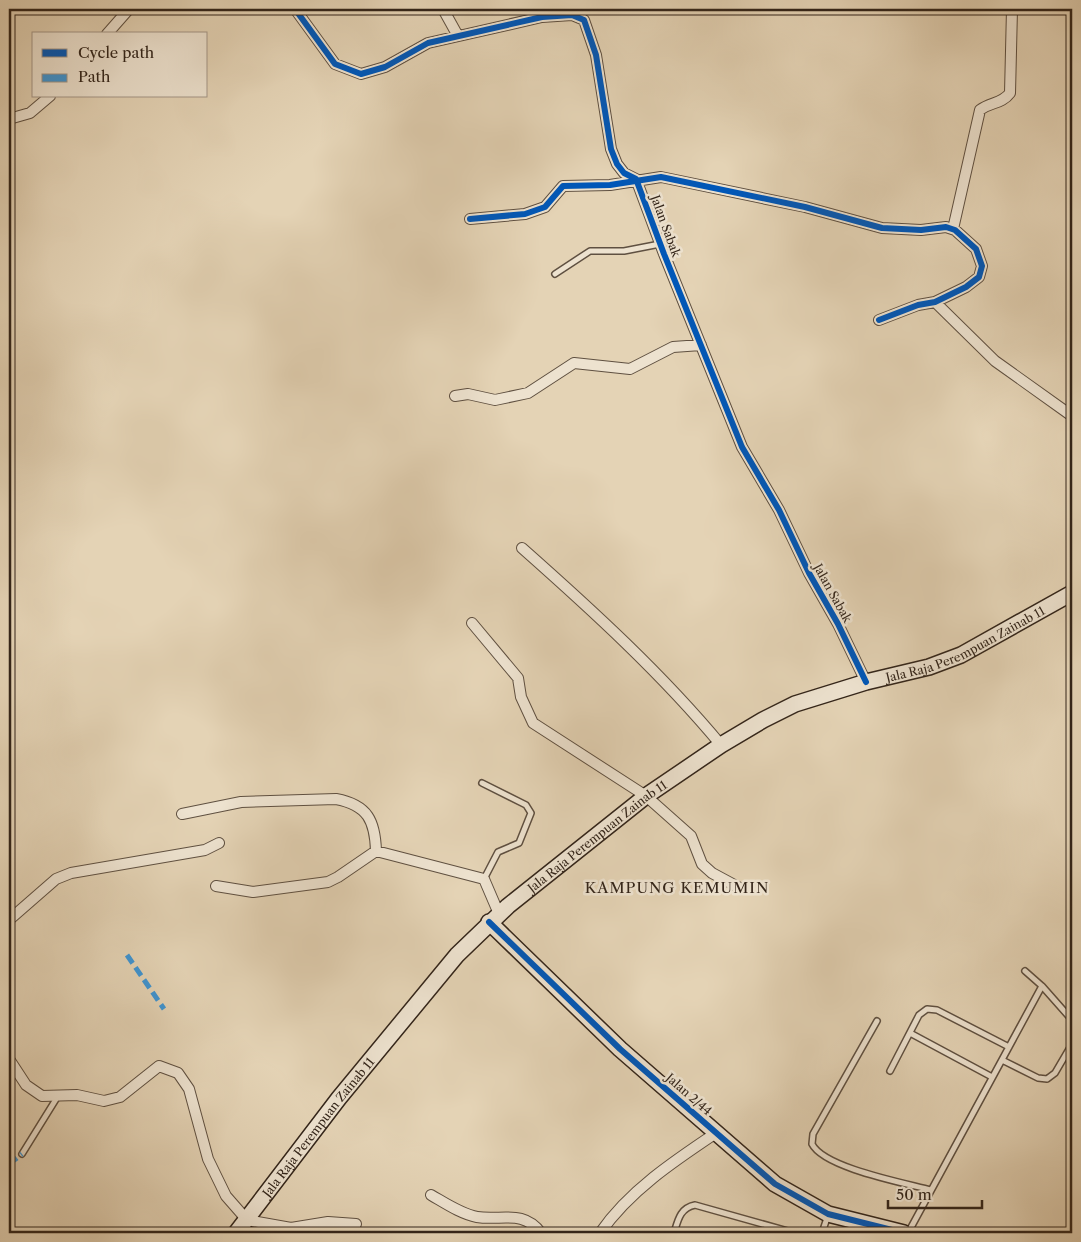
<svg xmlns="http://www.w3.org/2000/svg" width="1081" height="1242" font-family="'Libre Caslon Text',serif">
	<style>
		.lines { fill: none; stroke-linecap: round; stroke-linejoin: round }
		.lane-casing { stroke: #5f5041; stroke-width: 8 }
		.street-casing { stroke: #5f5041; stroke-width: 12 }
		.secondary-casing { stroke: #33251a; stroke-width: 18 }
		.lane { stroke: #ede2cf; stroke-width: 5 }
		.street { stroke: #ede2cf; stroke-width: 10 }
		.secondary { stroke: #ede2cf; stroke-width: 15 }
		.quiet { stroke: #3d95d4; stroke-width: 5; stroke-dasharray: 10 5; stroke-linecap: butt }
		.cycleway-casing { stroke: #ede2cf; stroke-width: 9 }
		.cycleway { stroke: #0057b8; stroke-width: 6 }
		.labels { text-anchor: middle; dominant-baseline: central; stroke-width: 5; stroke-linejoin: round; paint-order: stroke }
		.street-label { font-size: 12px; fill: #33251a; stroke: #ede2cf }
		.quarter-label { font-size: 15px; letter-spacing: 1px; fill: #33251a; stroke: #ede2cf }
	</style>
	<rect width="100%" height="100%" fill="#e4d3b5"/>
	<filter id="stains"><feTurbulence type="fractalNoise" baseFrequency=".004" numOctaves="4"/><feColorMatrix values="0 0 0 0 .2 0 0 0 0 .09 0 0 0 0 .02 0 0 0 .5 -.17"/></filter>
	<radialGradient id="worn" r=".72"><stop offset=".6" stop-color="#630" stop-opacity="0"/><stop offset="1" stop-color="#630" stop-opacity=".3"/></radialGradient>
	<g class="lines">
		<defs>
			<path id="lane" d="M555 274 590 251H624L660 244
				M482 783 526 805 531 813 519 843 498 852 484 879
				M1025 971 1042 986
				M877 1021 813 1134 812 1144C824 1168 905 1183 931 1190
				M910 1033 992 1077
				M1002 1060 1038 1078 1047 1079 1055 1073 1072 1044
				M890 1071 919 1015 927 1009 937 1010 1009 1047
				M22 1154 58 1096
				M674 1233C678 1220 680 1208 695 1205L795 1233
				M822 1233 828 1215
				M908 1233 1042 986 1072 1020"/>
			<path id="street" d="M295 9 335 64 361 74 385 67 428 43 542 17 572 15 584 20 596 55 611 149 617 164 624 173 636 179 664 254 742 447 779 510 809 573 838 624 866 682
				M443 9 458 36
				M107 34 129 9
				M9 119 30 113 50 96
				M470 219 525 214 545 207 563 186 610 185 661 177 805 207 882 228 921 230 946 227 955 230 976 249 982 266 979 277 966 287 935 302 918 305 879 320
				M953 229 980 110C990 102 1002 104 1010 93L1012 9
				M935 302 995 361 1072 416
				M455 396 468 394 495 400 528 393 574 363 630 369 673 347 701 345
				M522 548C592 610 662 674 721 745
				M472 623 518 678 521 697 533 723 646 796 691 836 702 864 712 873 738 887
				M182 814 241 802 336 799C368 805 375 821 376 851
				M216 886 253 892 328 882 338 877 376 851 484 879 499 914
				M9 920 56 879 71 873 205 850 219 843
				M9 1059 26 1085 42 1096 77 1095 104 1101 120 1097 159 1066 178 1073 189 1089 208 1159 226 1196 247 1220 291 1228 328 1222 356 1224
				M431 1195C445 1203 461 1214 477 1217 501 1221 523 1209 541 1233
				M600 1233C629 1191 674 1161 716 1133"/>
			<g id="secondary">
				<path d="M489 922 620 1049 775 1184 828 1214 904 1233"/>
				<path id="s1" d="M236 1233 339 1098 457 955 508 906 646 796 721 745 763 720 795 704 866 682 929 667 961 655 1072 593"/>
			</g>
		</defs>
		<use href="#lane" class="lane-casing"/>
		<use href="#street" class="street-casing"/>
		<use href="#secondary" class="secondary-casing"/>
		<use href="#lane" class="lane"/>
		<use href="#street" class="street"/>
		<use href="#secondary" class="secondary"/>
		<path class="quiet" d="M127 955 164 1009
			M9 1164 22 1154"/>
		<defs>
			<path id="cycleway" d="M295 9 335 64 361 74 385 67 428 43 542 17 572 15 584 20 596 55 611 149 617 164 624 173 636 179 664 254 742 447 779 510 809 573 838 624 866 682
				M470 219 525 214 545 207 563 186 610 185 661 177 805 207 882 228 921 230 946 227 955 230 976 249 982 266 979 277 966 287 935 302 918 305 879 320
				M489 922 620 1049 775 1184 828 1214 904 1233"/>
		</defs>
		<use href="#cycleway" class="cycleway-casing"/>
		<use href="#cycleway" class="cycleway"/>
	</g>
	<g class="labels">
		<g class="street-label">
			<text transform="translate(666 226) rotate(70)">Jalan Sabak</text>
			<text transform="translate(833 593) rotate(61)">Jalan Sabak</text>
			<text stroke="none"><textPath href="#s1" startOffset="959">Jala Raja Perempuan Zainab 11</textPath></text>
			<text stroke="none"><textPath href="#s1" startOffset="539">Jala Raja Perempuan Zainab 11</textPath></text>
			<text transform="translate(689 1094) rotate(41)">Jalan 2/44</text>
			<text stroke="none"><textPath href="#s1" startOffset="134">Jala Raja Perempuan Zainab 11</textPath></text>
		</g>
		<g class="quarter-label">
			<text x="677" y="887">KAMPUNG KEMUMIN</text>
		</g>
	</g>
	<rect width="1081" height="1242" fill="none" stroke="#e4d3b5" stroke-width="30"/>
	<rect x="10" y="10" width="1061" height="1222" fill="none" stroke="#33251a" stroke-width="2.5"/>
	<rect x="15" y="15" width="1051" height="1212" fill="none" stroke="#33251a"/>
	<rect x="32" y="32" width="175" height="65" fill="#ede2cf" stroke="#a39687"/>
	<rect x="42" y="49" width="25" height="8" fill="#0057b8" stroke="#a39687"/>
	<text x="78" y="58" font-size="15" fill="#33251a">Cycle path</text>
	<rect x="42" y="74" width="25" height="8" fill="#3d95d4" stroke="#a39687"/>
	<text x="78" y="82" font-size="15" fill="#33251a">Path</text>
	<path d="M888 1200v8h94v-8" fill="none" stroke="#33251a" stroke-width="2.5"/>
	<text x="896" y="1200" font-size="15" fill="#33251a" stroke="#ede2cf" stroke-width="4" paint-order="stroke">50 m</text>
	<rect width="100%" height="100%" filter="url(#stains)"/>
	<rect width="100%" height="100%" fill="url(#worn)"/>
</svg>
